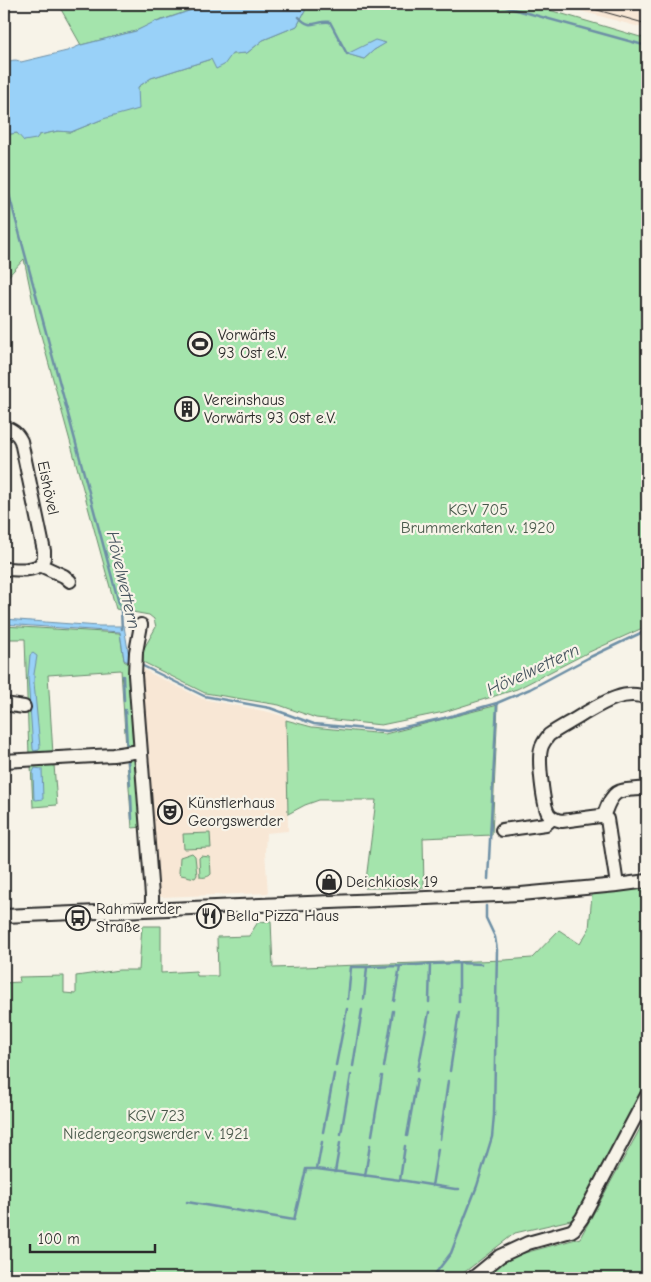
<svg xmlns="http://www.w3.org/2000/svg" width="651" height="1282" font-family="'Comic Neue',sans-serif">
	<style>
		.built { fill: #f8e7d5 }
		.green { fill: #a4e4ac; stroke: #68886c; fill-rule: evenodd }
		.water { fill: #99d1f8; stroke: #6d8fa6 }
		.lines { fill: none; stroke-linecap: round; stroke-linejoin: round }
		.stream { stroke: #6d8fa6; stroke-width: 2.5 }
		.minor-casing { stroke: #2b2b2b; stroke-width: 16 }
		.minor { stroke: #f7f3e8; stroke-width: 12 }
		.tram { stroke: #2b2b2b; stroke-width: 1 }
		.rail-casing { stroke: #2b2b2b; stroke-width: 4.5 }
		.rail { stroke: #f7f3e8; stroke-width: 2.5; stroke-dasharray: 8; stroke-linecap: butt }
		.labels { text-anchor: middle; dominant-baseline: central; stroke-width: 4.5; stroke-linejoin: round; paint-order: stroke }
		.poi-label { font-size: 16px; fill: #2b2b2b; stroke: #f7f3e8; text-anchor: start }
		.street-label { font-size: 16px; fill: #2b2b2b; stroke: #f7f3e8 }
		.park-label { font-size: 16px; fill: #49594b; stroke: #f7f3e8 }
		.water-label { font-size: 18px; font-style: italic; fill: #46545e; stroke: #f7f3e8 }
	</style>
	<rect width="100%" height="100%" fill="#f7f3e8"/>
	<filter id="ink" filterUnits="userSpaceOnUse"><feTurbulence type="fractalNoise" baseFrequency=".02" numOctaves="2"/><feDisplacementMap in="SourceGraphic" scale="10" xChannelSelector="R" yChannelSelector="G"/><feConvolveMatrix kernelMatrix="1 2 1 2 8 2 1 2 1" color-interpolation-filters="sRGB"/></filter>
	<g filter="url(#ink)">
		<path class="built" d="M555 4H647V29Z
			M142 669 203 699 269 712 286 717 288 831 266 833 265 852 268 893 158 897Z"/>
		<path class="green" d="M58 4H209L156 22 136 31 81 45Z
			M306 4H529L647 39V626L587 653 517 689 444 712 381 725 316 718 279 705 205 693 143 662V650L156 627 154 619 149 615 116 609 36 317 24 259 4 281V135L17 133 36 139 39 135 58 131 71 132 103 119 138 87 151 78 211 59 232 54 247 53 263 40 297 26 305 11ZM385 43 374 50 364 59 348 54 362 48Z
			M4 626 120 633 124 660 125 662H128L132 680 129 682V688L133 690 137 746 126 748 121 670 48 675 53 754 29 755 25 639H4Z
			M498 705 492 835 423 838 424 888H365L376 800H319L305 805 288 814 286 720 312 727 385 734Z
			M138 759 139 767 136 769 141 803 139 805 143 827 132 828 127 760Z
			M31 765H54L57 805 33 807Z
			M210 833 211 848 184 849 183 834Z
			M192 853 195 856 197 875 195 878 181 875 179 873 180 857Z
			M201 856 210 857 211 874C209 877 203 878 200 877L199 858Z
			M647 888V1080L575 1219 515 1233 457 1278H41L4 1268V983L20 982 19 977 64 976V993L76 994V976L119 970H139L142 926H161V973L196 971 197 976H218L217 937 249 936 258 922 271 921 273 968 505 960 532 958 559 930 580 944 589 929 592 894Z
			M647 1116V1278H477L513 1256 580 1238Z"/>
		<path class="water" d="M209 4H306L305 11 297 26 263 40 247 53 232 54 224 65 216 69 211 59 151 78 138 87 139 109 103 119 71 132 58 131 39 135 36 139 24 141 17 133 4 135V64C10 61 15 58 21 62L67 51 81 45 136 31 156 21 157 22Z
			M375 40 386 43 374 50 364 59 347 54Z
			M4 619 99 626H124L129 656 128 662 124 660 120 632 4 624Z
			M33 653 37 656 34 674V683L40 747 39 750 34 751 33 749 28 677 30 655Z
			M35 768 42 769 43 799 36 800 34 799 33 772Z"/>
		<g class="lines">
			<path class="stream" d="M495 4 647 46
				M299 17C311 31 316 20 330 22L347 54
				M4 176 121 611 122 629
				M139 664 204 696 270 708 314 724 387 731 444 718 497 703 530 689 588 658 647 630
				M123 676 124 700
				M125 710 127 746
				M128 761 130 785
				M131 795 132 819
				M488 879 497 703
				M348 999 351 967H367
				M364 999 367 967 400 966
				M394 1001 400 966 430 964
				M429 1002 430 964 459 963
				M459 1002V963L482 964
				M336 1065 347 1009
				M353 1066 362 1010
				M384 1067 393 1011
				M418 1070 429 1012
				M450 1071 459 1012
				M323 1132 334 1074
				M341 1134 351 1075
				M372 1135 382 1076
				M407 1136 417 1079
				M440 1139 448 1081
				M317 1169 322 1142
				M335 1172 340 1143
				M365 1176 370 1145
				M400 1180 405 1146
				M432 1186 438 1149
				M187 1202 294 1220 306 1169H317L400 1180 455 1189H459
				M4 1268 41 1278
				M432 1278 451 1253 477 1186 492 1137 494 1115 497 950 495 937 486 918V906"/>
			<defs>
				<path id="minor" d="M4 427C13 430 17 433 21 441L44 551V558L40 565
					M40 565 64 576 70 581
					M4 569C15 569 30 572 40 565
					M141 625 136 652 135 675 152 896V909
					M4 704 24 707
					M4 761 113 755 140 751
					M605 812C615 784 623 792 647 788
					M600 816 562 821C556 820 551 818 548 813 543 804 538 760 541 749 542 744 545 740 549 735 559 728 571 722 582 715 601 704 625 688 647 698
					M607 819 617 885
					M502 830 546 824 553 818
					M4 916 521 894 617 885 647 881
					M473 1278 500 1256 528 1243 571 1231 574 1229 582 1218 647 1095"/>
			</defs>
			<use href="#minor" class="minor-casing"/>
			<use href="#minor" class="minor"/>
			<path class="tram" d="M576 4 647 24"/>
			<defs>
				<path id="rail" d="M631 4 647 8"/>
			</defs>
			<use href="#rail" class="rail-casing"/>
			<use href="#rail" class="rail"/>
		</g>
	</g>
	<defs>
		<symbol id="stadium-ring" viewBox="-11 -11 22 22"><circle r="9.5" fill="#f7f3e8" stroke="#2b2b2b" stroke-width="1.5"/><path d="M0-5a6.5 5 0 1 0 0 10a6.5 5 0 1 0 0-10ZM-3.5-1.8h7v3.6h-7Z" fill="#2b2b2b"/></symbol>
		<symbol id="building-ring" viewBox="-11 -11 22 22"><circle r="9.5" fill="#f7f3e8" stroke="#2b2b2b" stroke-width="1.5"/><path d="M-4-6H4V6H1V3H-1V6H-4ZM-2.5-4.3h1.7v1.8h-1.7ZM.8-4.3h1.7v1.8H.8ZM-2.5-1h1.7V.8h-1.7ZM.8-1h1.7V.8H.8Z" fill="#2b2b2b"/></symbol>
		<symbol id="theatre-ring" viewBox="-11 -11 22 22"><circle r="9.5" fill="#f7f3e8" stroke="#2b2b2b" stroke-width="1.5"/><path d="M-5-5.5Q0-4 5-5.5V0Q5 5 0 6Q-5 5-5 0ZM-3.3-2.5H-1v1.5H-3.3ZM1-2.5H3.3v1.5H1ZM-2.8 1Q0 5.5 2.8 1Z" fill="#2b2b2b"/></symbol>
		<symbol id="shop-ring" viewBox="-11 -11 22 22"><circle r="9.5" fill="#f7f3e8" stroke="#2b2b2b" stroke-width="1.5"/><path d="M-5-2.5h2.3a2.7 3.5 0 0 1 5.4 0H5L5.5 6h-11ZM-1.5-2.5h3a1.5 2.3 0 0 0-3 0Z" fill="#2b2b2b"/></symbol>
		<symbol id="restaurant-ring" viewBox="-11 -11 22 22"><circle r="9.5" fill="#f7f3e8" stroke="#2b2b2b" stroke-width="1.5"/><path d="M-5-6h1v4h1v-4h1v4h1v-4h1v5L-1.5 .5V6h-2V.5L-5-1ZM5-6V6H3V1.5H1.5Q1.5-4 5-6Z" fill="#2b2b2b"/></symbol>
		<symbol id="bus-ring" viewBox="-11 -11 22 22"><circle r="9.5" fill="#f7f3e8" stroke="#2b2b2b" stroke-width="1.5"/><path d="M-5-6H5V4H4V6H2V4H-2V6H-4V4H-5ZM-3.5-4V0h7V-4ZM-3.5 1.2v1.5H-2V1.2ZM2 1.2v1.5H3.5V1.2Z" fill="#2b2b2b"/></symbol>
	</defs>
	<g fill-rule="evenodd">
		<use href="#stadium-ring" x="186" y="330" width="28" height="28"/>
		<use href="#building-ring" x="173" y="395" width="28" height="28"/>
		<use href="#theatre-ring" x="156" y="798" width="28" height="28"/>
		<use href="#shop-ring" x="315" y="868" width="28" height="28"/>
		<use href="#restaurant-ring" x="195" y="902" width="28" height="28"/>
		<use href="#bus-ring" x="64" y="904" width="28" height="28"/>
	</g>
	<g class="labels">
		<g class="poi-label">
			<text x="218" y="335">Vorwärts<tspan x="218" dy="18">93 Ost e.V.</tspan></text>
			<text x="204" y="400">Vereinshaus<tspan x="204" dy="18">Vorwärts 93 Ost e.V.</tspan></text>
			<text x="188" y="803">Künstlerhaus<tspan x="188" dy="18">Georgswerder</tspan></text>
			<text x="346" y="882">Deichkiosk 19</text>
			<text x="96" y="909">Rahmwerder<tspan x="96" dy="18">Straße</tspan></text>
			<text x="226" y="916">Bella Pizza Haus</text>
		</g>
		<g class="street-label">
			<text transform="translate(48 488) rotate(78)">Eishövel</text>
		</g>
		<g class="park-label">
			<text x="478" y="510">KGV 705<tspan x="478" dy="18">Brummerkaten v. 1920</tspan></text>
			<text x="156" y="1116">KGV 723<tspan x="156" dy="18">Niedergeorgswerder v. 1921</tspan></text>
		</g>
		<g class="water-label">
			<text transform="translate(123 580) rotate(77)">Hövelwettern</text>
			<text transform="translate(533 670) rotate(-25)">Hövelwettern</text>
		</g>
	</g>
	<rect width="651" height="1282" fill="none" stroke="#f7f3e8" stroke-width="20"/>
	<rect x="10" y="10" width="631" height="1262" fill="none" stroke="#2b2b2b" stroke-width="2" filter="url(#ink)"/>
	<path d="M30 1244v8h125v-8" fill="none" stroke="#2b2b2b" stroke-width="2.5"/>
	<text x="38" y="1244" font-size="15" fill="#2b2b2b" stroke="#f7f3e8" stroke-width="4" paint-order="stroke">100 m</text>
</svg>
